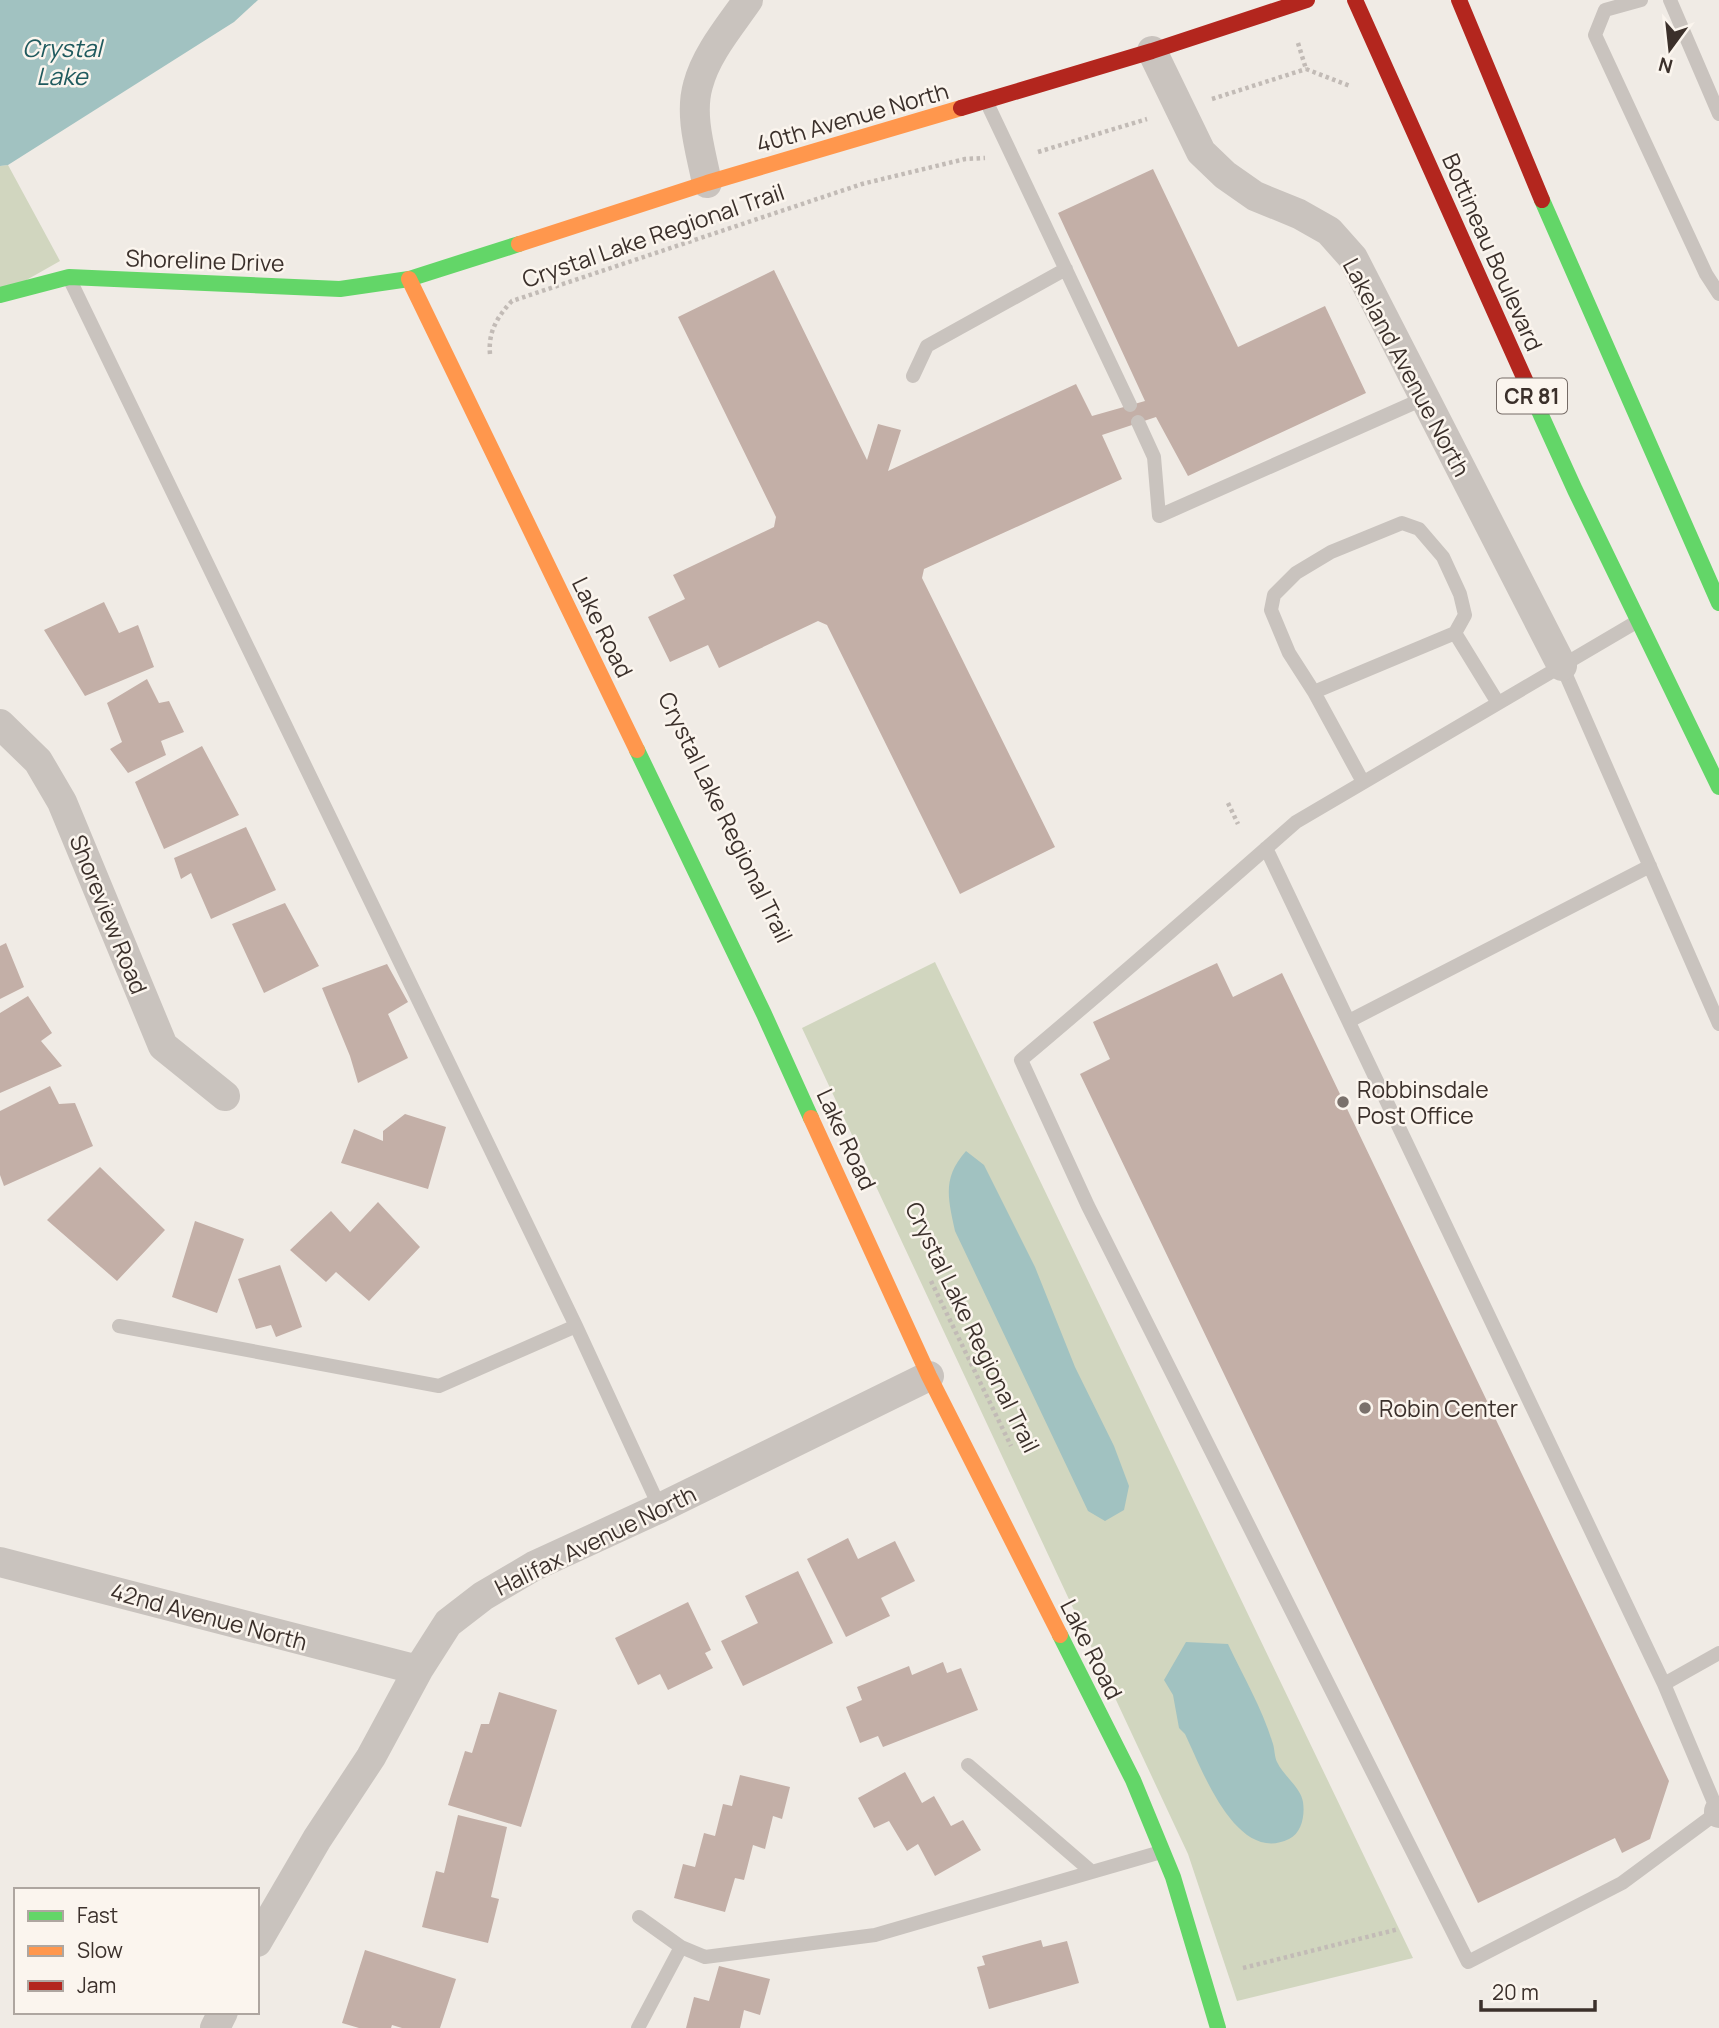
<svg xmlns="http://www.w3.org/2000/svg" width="1719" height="2028" font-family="Manrope,sans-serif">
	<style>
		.green { fill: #d1d6bf }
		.water { fill: #a1c2c1 }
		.building { fill: #c3afa7 }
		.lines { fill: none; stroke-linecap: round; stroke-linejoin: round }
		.path { stroke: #c2bbb6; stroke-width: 4.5; stroke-dasharray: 3.5 3.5; stroke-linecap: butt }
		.lane { stroke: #c9c3be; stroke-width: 14 }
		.street { stroke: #c9c3be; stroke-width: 30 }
		.fast { stroke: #63d668; stroke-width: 16 }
		.slow { stroke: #ff974d; stroke-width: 16 }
		.jam { stroke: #b3261e; stroke-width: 16 }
		.poi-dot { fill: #7a716c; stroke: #fbf5ee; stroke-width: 2.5 }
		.labels { text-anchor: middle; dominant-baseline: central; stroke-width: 5; stroke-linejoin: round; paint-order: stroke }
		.shield { fill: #fbf5ee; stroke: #756b66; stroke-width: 2 }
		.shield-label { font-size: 21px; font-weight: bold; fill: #3b302b }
		.street-label { font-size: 23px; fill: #3b302b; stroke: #fbf5ee }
		.poi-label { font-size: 23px; fill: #3b302b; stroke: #fbf5ee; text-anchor: start }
		.water-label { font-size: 24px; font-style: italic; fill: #1f5a5e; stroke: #fbf5ee }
	</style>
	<rect width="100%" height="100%" fill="#f0ebe5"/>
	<path class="green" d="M8 165 60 261 0 295V166Z
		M935 962 1413 1958 1237 2001 1188 1854 802 1028Z"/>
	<path class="water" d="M0 0H258L234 22 8 165 0 166Z
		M966 1151 984 1165 1035 1267 1075 1367 1114 1446 1129 1486 1124 1510 1105 1521 1088 1511 955 1231C948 1198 942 1178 966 1151Z
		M1186 1642 1228 1644C1243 1676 1262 1708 1272 1741 1275 1748 1274 1756 1277 1762 1283 1775 1301 1788 1303 1802 1305 1815 1302 1833 1289 1839 1236 1865 1202 1769 1185 1734L1179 1728 1173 1695 1164 1680Z"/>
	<path class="building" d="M1153 169 1238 347 1325 306 1366 393 1188 476 1156 417 1102 435 1122 479 924 569 922 578 1055 847 960 894 827 625 818 621 719 668 708 645 670 662 648 617 685 599 673 575 774 527 776 517 678 317 774 270 867 460 878 424 901 430 888 471 1076 384 1092 416 1145 401 1058 213Z
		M104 602 119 633 138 625 154 667 85 696 44 630Z
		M147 679 159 703 169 701 184 732 161 741 166 755 128 773 110 749 122 742 107 703Z
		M202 746 239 815 164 849 135 782Z
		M246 827 276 890 211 919 191 873 181 879 174 858Z
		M285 903 319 966 264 993 232 924Z
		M6 943 24 987 0 999V946Z
		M1217 963 1233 997 1282 973 1669 1781 1650 1839 1622 1853 1615 1838 1478 1903 1080 1074 1110 1059 1093 1022Z
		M387 964 408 1002 388 1014 408 1058 358 1083 350 1056 322 988Z
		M28 996 52 1033 41 1041 62 1066 0 1093V1013Z
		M50 1086 59 1104 75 1103 93 1146 4 1186 0 1175V1111Z
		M405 1114 446 1127 428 1189 341 1163 354 1129 383 1141V1131Z
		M100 1167 165 1230 117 1281 47 1220Z
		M378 1202 420 1247 369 1301 336 1272 326 1282 290 1250 331 1211 350 1232Z
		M195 1221 244 1239 217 1313 172 1297Z
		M280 1265 302 1327 276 1337 271 1325 256 1329 238 1279Z
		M848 1538 858 1559 895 1541 915 1581 881 1598 890 1616 846 1637 807 1559Z
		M798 1571 833 1643 743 1686 721 1641 758 1623 745 1596Z
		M688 1602 711 1650 705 1653 713 1668 668 1690 660 1674 638 1685 615 1638Z
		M943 1662 947 1673 961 1668 978 1710 883 1747 878 1736 860 1743 846 1707 862 1700 857 1687 909 1666 912 1675Z
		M499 1692 557 1710 521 1827 448 1805 465 1751 472 1753 481 1724H489Z
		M905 1772 922 1803 934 1796 951 1826 963 1820 981 1850 935 1876 918 1844 907 1851 889 1821 874 1828 858 1798Z
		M740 1775 790 1787 782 1819 773 1816 765 1849 753 1845 744 1880 735 1878 725 1912 674 1898 683 1864 695 1867 704 1833 715 1836 723 1804 732 1806Z
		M458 1815 507 1827 491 1897 499 1899 488 1943 422 1927 436 1871 444 1873Z
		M1041 1940 1043 1947 1067 1941 1079 1983 989 2009 977 1967 985 1965 982 1956Z
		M365 1950 456 1979 440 2028H402L392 2025 391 2028H359L342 2023Z
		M719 1966 770 1979 760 2015 744 2010 740 2028H686L694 1997 709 2001Z"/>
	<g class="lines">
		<path class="path" d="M1298 43 1306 69
			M1306 69 1350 86
			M1212 99 1306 69
			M1038 152 1147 119
			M490 354C488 332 497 317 512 301L862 184 965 159 985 158
			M1228 803 1238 824
			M931 1281 1011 1446
			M1243 1968 1399 1929"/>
		<path class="lane" d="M1641 0 1605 10 1595 35 1706 274 1719 294
			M1670 0 1719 114
			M987 103 1130 405
			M71 282 576 1326 660 1508
			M913 376 927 346 1066 269
			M1138 422 1154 457 1159 516 1425 398
			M1455 633 1498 703
			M1562 666 1719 1024
			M1314 692 1455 633 1465 615 1460 594 1443 557 1419 529 1402 523 1331 552 1296 573 1274 595 1271 610 1289 653 1314 692 1363 782
			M1266 848 1664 1684 1718 1812 1622 1883 1468 1962 1088 1206 1021 1060C1114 982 1205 902 1296 822L1638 621
			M1349 1021 1650 866
			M119 1326 439 1386 576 1326
			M1664 1684 1719 1653
			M968 1765 1092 1872
			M639 1917 681 1947 705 1957 875 1935 1161 1852
			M638 2028 681 1947"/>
		<path class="street" d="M1152 51 1201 152 1225 175 1255 196 1299 214 1329 231 1353 258 1562 666
			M707 183C701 152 689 116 698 85 706 54 730 26 748 0
			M0 724 38 761 62 802 163 1046 225 1096
			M0 1562 418 1670
			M1719 1811V1813
			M257 1942 317 1839 371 1757 418 1670 448 1623 483 1596 534 1566 660 1508 929 1376
			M215 2028 223 2012"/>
		<path class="fast" d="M1542 200 1719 603
			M0 295 69 277 340 289 409 279 519 244
			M1526 382 1575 490 1719 787
			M637 750 764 1014 811 1118
			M1060 1635 1133 1780 1173 1877 1218 2028"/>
		<path class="slow" d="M519 244 707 183 961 108
			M409 279 637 750
			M811 1118 929 1376 1060 1635"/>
		<path class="jam" d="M1355 0 1526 382
			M1459 0 1542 200
			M961 108 1152 51 1307 0"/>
	</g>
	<g class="poi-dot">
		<circle cx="1343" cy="1102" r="7"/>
		<circle cx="1365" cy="1408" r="7"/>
	</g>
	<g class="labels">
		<rect class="shield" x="1497" y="378.5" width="70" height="35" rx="5"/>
		<g class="shield-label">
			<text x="1532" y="396">CR 81</text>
		</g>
		<g class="street-label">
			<text transform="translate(852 117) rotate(-16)">40th Avenue North</text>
			<text transform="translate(653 235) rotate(-19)">Crystal Lake Regional Trail</text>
			<text transform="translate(1493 252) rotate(66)">Bottineau Boulevard</text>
			<text transform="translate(205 260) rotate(2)">Shoreline Drive</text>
			<text transform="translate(1407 367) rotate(62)">Lakeland Avenue North</text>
			<text transform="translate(603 627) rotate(64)">Lake Road</text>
			<text transform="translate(726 817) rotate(64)">Crystal Lake Regional Trail</text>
			<text transform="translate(109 914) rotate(68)">Shoreview Road</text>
			<text transform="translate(847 1139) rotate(65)">Lake Road</text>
			<text transform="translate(973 1327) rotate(64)">Crystal Lake Regional Trail</text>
			<text transform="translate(595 1540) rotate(-26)">Halifax Avenue North</text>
			<text transform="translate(209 1616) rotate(15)">42nd Avenue North</text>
			<text transform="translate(1092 1649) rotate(63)">Lake Road</text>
		</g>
		<g class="poi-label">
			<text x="1357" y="1089">Robbinsdale<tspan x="1357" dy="26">Post Office</tspan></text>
			<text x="1379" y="1408">Robin Center</text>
		</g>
		<g class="water-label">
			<text x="62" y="47">Crystal<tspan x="62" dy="28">Lake</tspan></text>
		</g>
	</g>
	<rect x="14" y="1888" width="245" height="126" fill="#fbf5ee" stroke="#aea6a0" stroke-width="2"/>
	<rect x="28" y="1911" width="35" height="10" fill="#63d668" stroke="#aea6a0" stroke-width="2"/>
	<text x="77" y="1923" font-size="21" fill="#3b302b">Fast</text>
	<rect x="28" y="1946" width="35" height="10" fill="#ff974d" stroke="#aea6a0" stroke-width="2"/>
	<text x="77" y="1958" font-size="21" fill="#3b302b">Slow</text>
	<rect x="28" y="1981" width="35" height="10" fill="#b3261e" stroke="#aea6a0" stroke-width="2"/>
	<text x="77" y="1993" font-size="21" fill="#3b302b">Jam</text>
	<g transform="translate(1670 49) rotate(195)" stroke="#fbf5ee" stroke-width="5" paint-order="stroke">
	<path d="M0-5L12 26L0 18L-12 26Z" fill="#3b302b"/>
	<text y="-10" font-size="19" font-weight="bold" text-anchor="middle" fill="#3b302b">N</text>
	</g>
	<path d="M1481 2000v10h114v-10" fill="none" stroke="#3b302b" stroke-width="3.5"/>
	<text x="1492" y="2000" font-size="21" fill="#3b302b" stroke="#fbf5ee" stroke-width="5" paint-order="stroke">20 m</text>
</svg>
